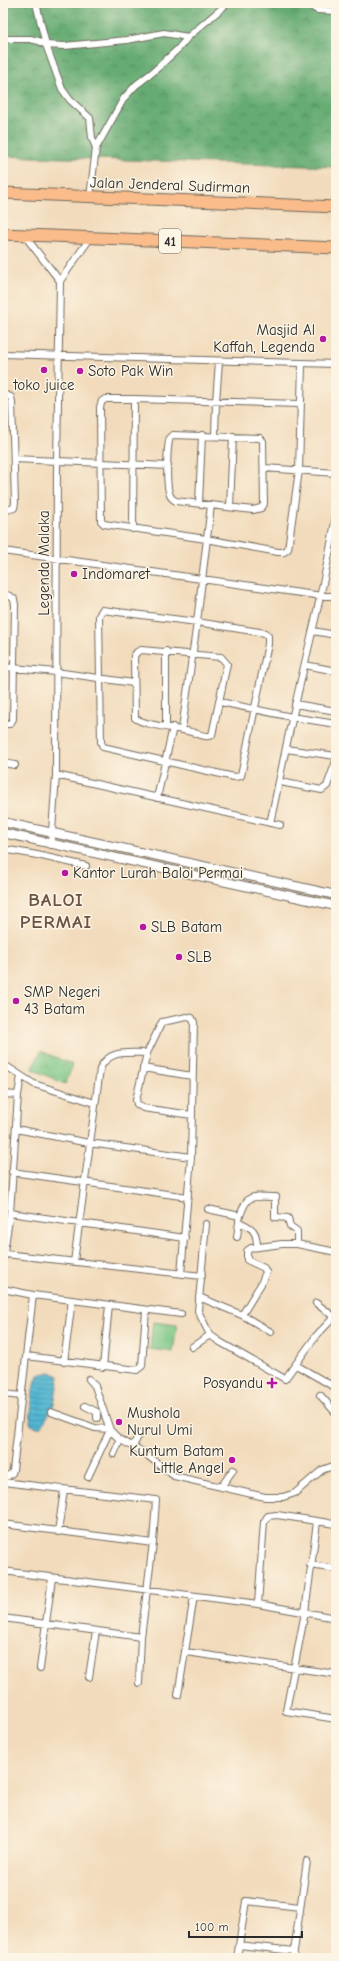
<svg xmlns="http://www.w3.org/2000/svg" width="339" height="1961" font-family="'Comic Neue',sans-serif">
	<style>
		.grass { fill: #7cc684; stroke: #547858 }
		.forest { fill: url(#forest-crowns); stroke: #486b4e }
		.park { fill: url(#park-crowns); stroke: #547858 }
		.water { fill: url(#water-rules); stroke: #3f707e }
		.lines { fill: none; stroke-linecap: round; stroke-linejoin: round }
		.minor-casing { stroke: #71695e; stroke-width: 8 }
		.tertiary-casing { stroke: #71695e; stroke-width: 10 }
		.trunk-casing { stroke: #71695e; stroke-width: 13 }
		.minor { stroke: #fff; stroke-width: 6 }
		.tertiary { stroke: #fff; stroke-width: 8 }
		.trunk { stroke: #f9bc8a; stroke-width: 11 }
		.poi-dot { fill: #b5179e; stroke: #fcf5e5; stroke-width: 1.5 }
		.labels { text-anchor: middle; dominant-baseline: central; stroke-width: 3; stroke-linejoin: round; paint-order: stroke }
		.shield { fill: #fcf5e5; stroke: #6a6863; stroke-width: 1 }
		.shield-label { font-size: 14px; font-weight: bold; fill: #2b2b2b }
		.street-label { font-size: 15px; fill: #2b2b2b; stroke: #fcf5e5 }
		.poi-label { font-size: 15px; fill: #2b2b2b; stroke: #fcf5e5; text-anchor: start }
		.district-label { font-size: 19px; font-weight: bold; letter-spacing: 1px; fill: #6c5243; stroke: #fcf5e5 }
	</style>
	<defs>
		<pattern id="forest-crowns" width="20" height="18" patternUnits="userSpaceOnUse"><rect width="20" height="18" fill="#65ab72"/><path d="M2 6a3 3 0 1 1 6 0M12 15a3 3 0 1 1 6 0" fill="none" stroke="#538b5e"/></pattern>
		<pattern id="park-crowns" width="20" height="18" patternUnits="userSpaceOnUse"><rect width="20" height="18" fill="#7cc684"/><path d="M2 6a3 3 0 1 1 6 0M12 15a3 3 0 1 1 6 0" fill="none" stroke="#66a16c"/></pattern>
		<pattern id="water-rules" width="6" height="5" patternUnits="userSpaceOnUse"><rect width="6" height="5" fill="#53b6d2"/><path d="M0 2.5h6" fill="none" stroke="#4594ab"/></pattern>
	</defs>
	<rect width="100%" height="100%" fill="#fcf5e5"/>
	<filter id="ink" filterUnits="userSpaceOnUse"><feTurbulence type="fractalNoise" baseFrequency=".025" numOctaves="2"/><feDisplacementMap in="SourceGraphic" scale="8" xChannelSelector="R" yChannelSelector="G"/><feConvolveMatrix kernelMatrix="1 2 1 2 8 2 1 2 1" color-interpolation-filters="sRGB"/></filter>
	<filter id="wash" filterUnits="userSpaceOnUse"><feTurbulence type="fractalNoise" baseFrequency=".012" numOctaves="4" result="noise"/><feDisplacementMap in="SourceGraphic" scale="16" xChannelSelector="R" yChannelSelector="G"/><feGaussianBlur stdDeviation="0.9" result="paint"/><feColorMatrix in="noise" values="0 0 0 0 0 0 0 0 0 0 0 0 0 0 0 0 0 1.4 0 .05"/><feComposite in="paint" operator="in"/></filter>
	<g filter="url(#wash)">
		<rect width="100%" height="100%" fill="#f2dbbc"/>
		<path class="grass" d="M153 1322 177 1325 173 1352 150 1349Z"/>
		<path class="forest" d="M3 3H336V167L3 156Z"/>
		<path class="park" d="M41 1051 73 1065 65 1084 32 1069Z"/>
		<path class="water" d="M50 1372 59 1376 54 1404 41 1428 31 1425 30 1422 33 1389 38 1375Z"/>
	</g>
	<g filter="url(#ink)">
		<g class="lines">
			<defs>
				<path id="minor" d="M36 3 46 45 62 89 70 100 90 118 92 138 96 148
					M306 3 317 10 336 11
					M3 39H30L39 41 46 45 64 46 127 40 164 33 188 37
					M90 197 96 148 124 98 136 85 153 72 178 49 188 37 228 3
					M24 235 60 281 91 237
					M3 354 336 364
					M3 394 11 397 12 402 15 503 14 508 3 511
					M300 404 134 399H106L102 401 100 407 101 521 104 524 111 525 206 539 278 552H284L288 549 299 470 302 365
					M173 435 260 438 263 441 264 504 261 508 253 510 176 501C174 500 172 499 171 497 165 489 167 446 170 437Z
					M215 435 216 402 219 361
					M14 459 168 466
					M264 468 336 473
					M199 503 202 435
					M230 507 233 436
					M133 529 134 399
					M3 551 322 596H336
					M3 594 10 596 14 599 15 605 13 719 10 724H3
					M102 610 197 622 265 633 268 636V644L241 776 234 777 103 747 101 742 99 616Z
					M313 631 336 635
					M141 650 221 657 227 664 212 735C207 738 201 735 195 733 182 729 142 725 135 718L134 656 137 652Z
					M305 665 336 671
					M3 667 56 672 133 683
					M220 702 292 717 336 724
					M295 704 336 711
					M166 726V651
					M182 729 197 622 211 505
					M286 749 336 756
					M3 763 15 765
					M56 775 280 825
					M280 782 322 790 327 786 336 761
					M157 798 173 727
					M270 823C279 784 286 745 295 706 309 643 326 580 336 515
					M51 845 56 775 57 461 60 281
					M3 849 37 855 86 866
					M3 1064 34 1084 95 1103
					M143 1068 192 1076
					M3 1094 18 1095
					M16 1129 89 1143 191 1157
					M12 1172 188 1197
					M275 1197V1217L288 1218 290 1226 297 1231V1244L336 1252
					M208 1209 240 1216 239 1220
					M10 1213 185 1238
					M240 1216C248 1192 252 1197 276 1197
					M206 1224 198 1311 210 1335 220 1342 285 1379 316 1336 336 1315
					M237 1237 239 1222C253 1228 257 1231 257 1247
					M5 1254 202 1276
					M3 1258 10 1213 18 1095 21 1076
					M74 1262 100 1069C108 1049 129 1053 147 1053
					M181 1274 191 1157 194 1022 192 1018 187 1017 162 1022 147 1053 136 1100 137 1104 143 1108 192 1115
					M3 1289 33 1295 181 1314
					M199 1297 242 1315 271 1332
					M316 1303 334 1317
					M242 1315 261 1284 266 1272 264 1268 247 1260V1251L251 1248 282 1244H297
					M192 1347 210 1335
					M26 1356 137 1370 142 1366 146 1310
					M64 1362 72 1300
					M296 1365 336 1388
					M103 1367 109 1305
					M89 1379 95 1386 110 1430 119 1439 143 1452 174 1476 265 1497H283L295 1493 322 1470 336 1465
					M3 1394 21 1396
					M320 1395 336 1413
					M85 1406 97 1412V1418
					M51 1412 95 1428 109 1429
					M133 1446 140 1433
					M114 1454 120 1440
					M3 1475 8 1476 12 1473 13 1470 33 1295
					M88 1477 110 1430
					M3 1482 156 1500 153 1543 141 1637 139 1683
					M221 1487 233 1470
					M317 1522 305 1612 286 1711 336 1719
					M3 1524 153 1543
					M58 1532 64 1490
					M310 1565 336 1569
					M3 1571 258 1604 336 1618
					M258 1604 264 1522 268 1516 277 1515 336 1524
					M3 1618 141 1637
					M186 1652 336 1674
					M40 1668 52 1578
					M89 1677 96 1631
					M178 1695 194 1596
					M239 1945 294 1951
					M237 1958 246 1901 300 1907
					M293 1958 307 1861"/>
				<path id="tertiary" d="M3 822 336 895
					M3 833 336 906"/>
				<path id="trunk" d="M3 193 336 207
					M3 234 336 248"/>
			</defs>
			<use href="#minor" class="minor-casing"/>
			<use href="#tertiary" class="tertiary-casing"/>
			<use href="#trunk" class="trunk-casing"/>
			<use href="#minor" class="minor"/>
			<use href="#tertiary" class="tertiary"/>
			<use href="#trunk" class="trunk"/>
		</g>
	</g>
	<g class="poi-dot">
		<circle cx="323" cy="339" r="4"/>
		<circle cx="44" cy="370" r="4"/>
		<circle cx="80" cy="371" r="4"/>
		<circle cx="74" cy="574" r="4"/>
		<circle cx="65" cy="873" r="4"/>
		<circle cx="143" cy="927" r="4"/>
		<circle cx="179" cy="957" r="4"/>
		<circle cx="16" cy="1001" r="4"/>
		<path d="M270 1377h4v4h4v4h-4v4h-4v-4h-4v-4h4z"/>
		<circle cx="119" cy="1422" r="4"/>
		<circle cx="232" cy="1460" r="4"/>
	</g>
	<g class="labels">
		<rect class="shield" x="159" y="229" width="22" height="24" rx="3"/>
		<g class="shield-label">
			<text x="170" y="241">41</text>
		</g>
		<g class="street-label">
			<text transform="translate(170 185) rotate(2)">Jalan Jenderal Sudirman</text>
			<text transform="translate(44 563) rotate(-90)">Legenda Malaka</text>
		</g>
		<g class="poi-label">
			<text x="315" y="330" text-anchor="end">Masjid Al<tspan x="315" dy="17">Kaffah, Legenda</tspan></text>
			<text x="88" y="371">Soto Pak Win</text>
			<text x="44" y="385" text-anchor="middle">toko juice</text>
			<text x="82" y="574">Indomaret</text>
			<text x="73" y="873">Kantor Lurah Baloi Permai</text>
			<text x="151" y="927">SLB Batam</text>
			<text x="187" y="957">SLB</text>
			<text x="24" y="992">SMP Negeri<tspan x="24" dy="17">43 Batam</tspan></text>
			<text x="263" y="1383" text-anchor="end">Posyandu</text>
			<text x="127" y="1413">Mushola<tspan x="127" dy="17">Nurul Umi</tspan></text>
			<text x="224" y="1451" text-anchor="end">Kuntum Batam<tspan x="224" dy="17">Little Angel</tspan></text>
		</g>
		<g class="district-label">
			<text x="56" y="900">BALOI<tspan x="56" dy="22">PERMAI</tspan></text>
		</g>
	</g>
	<rect width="339" height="1961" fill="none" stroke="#fcf5e5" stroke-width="16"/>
	<path d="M189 1931v6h113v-6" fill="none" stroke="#2b2b2b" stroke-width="2"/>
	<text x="195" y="1931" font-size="12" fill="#2b2b2b" stroke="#fcf5e5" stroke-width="3" paint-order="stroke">100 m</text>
</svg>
